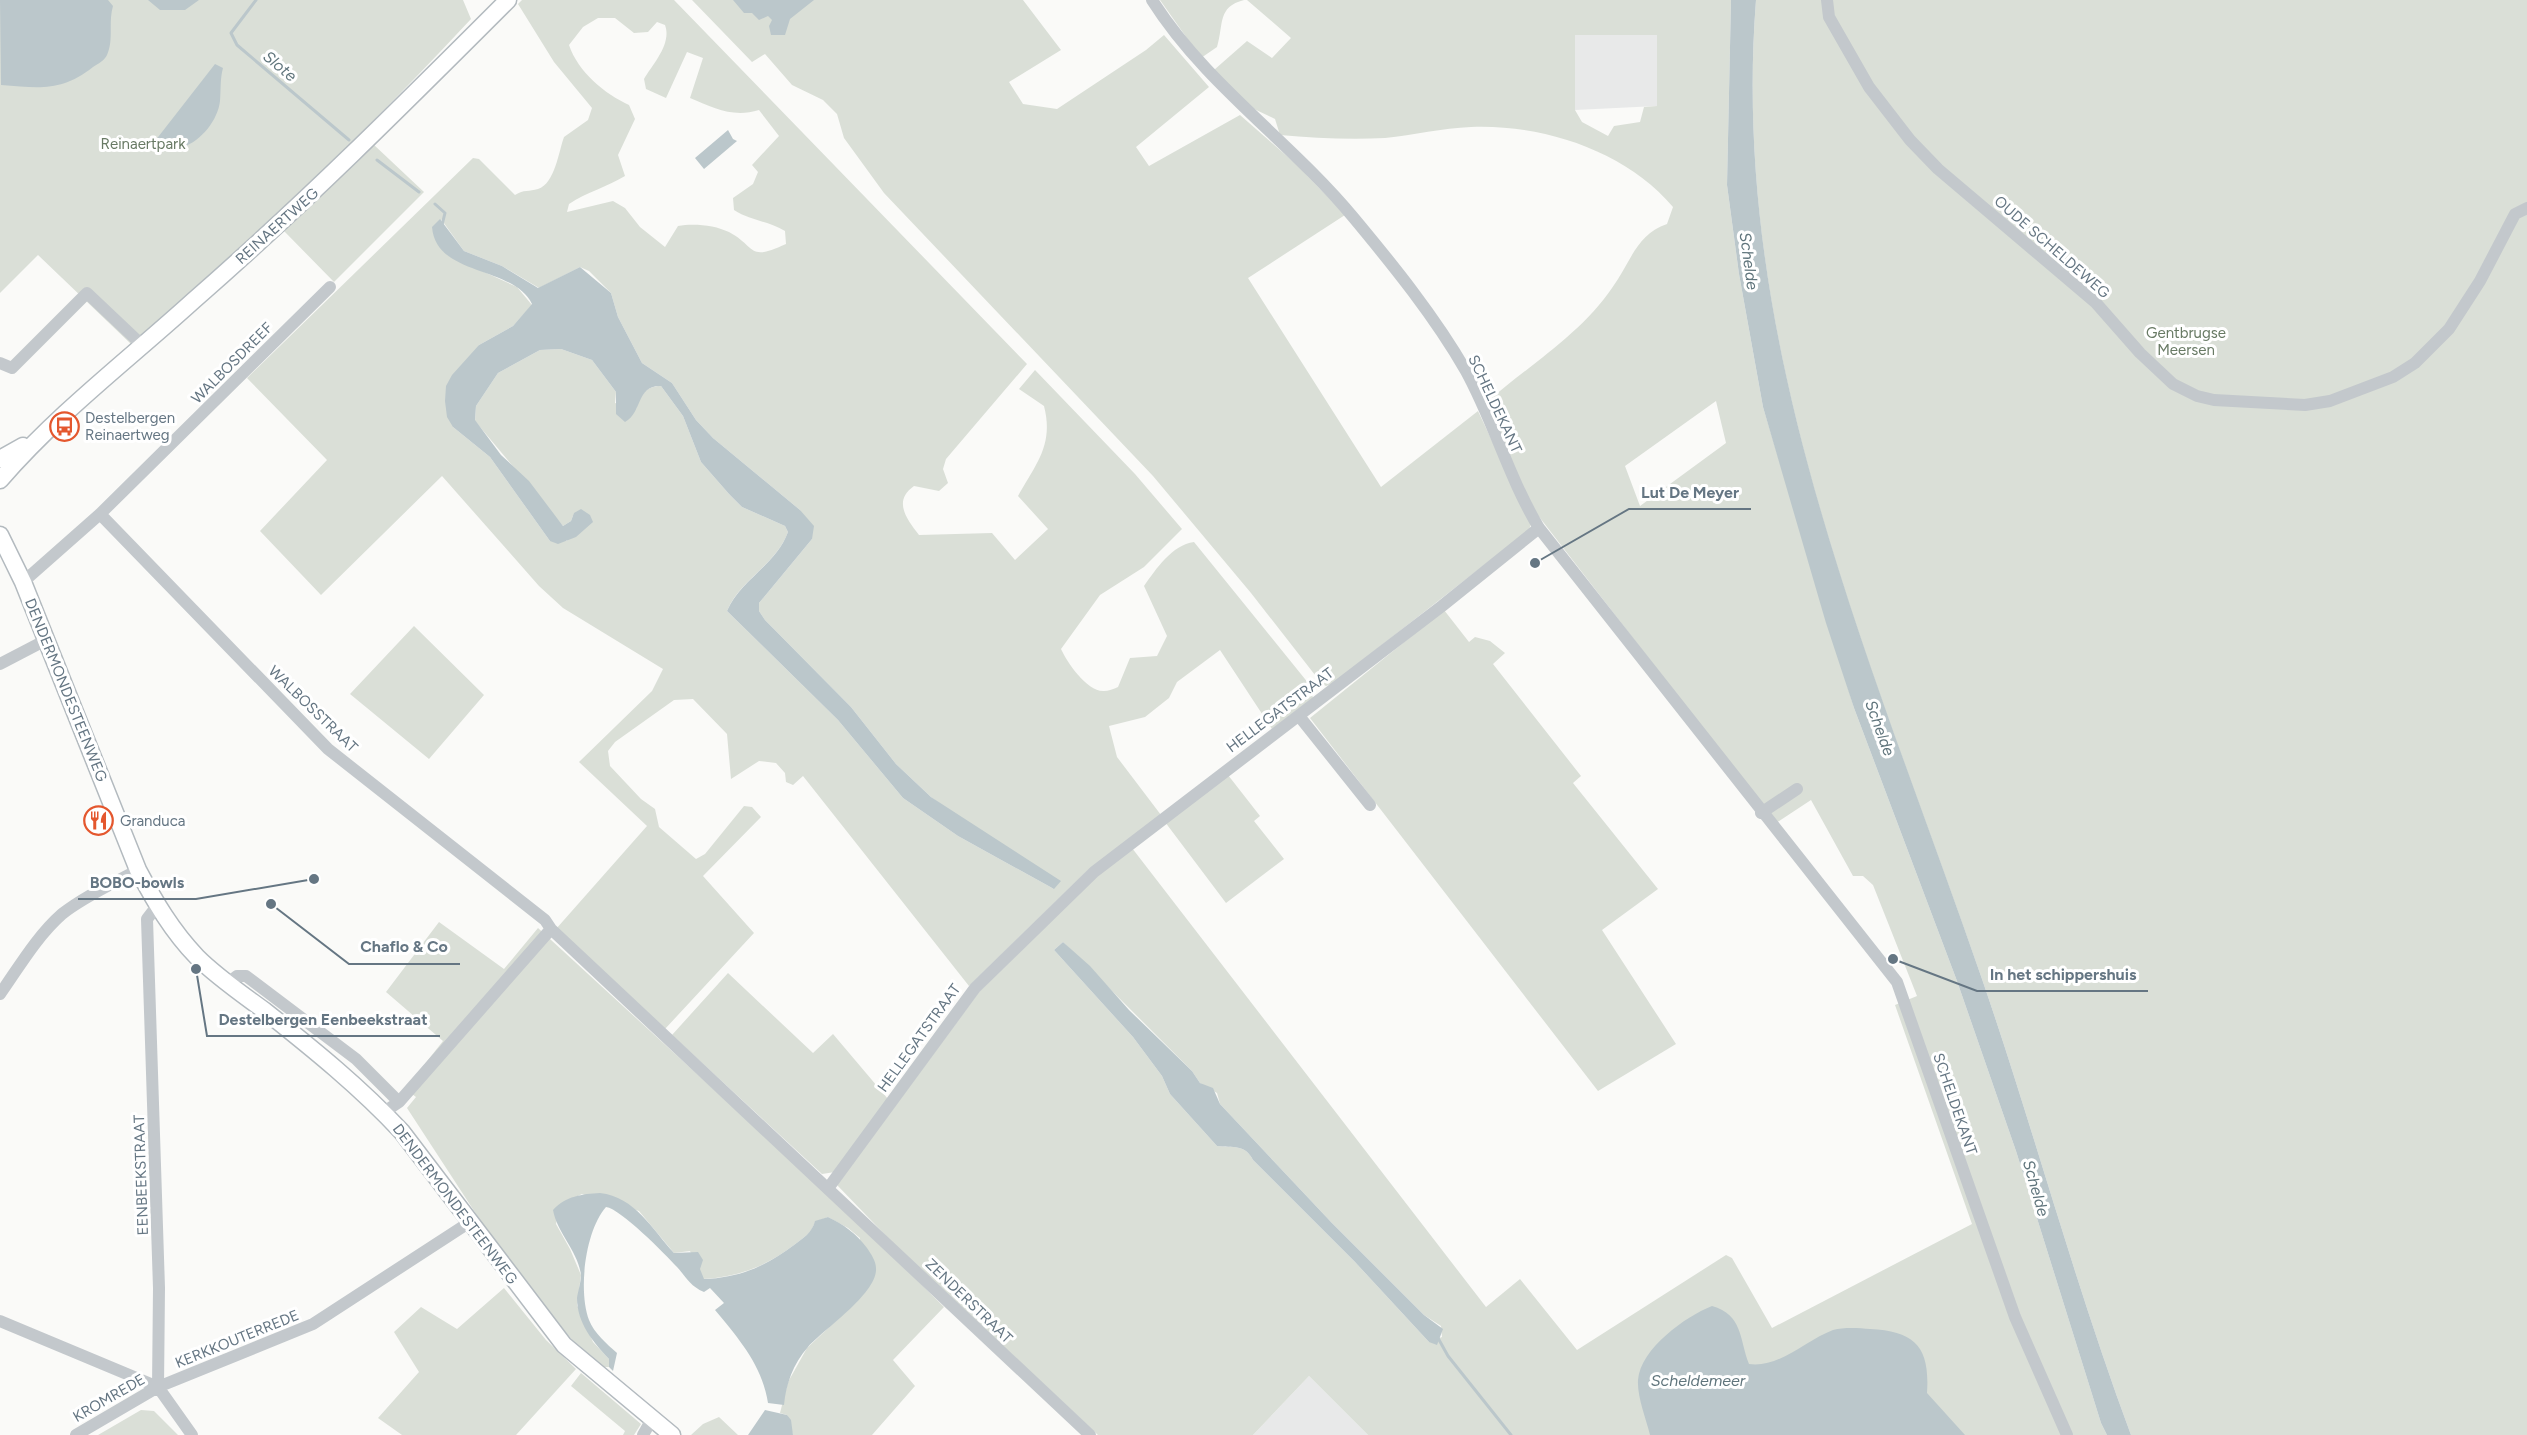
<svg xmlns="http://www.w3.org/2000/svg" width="2527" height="1435" font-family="Figtree,sans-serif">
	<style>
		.built { fill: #e8e9e9 }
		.green { fill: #dadfd7; fill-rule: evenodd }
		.water { fill: #bbc7cb }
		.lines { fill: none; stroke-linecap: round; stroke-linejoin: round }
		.stream { stroke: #bbc7cb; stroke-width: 3 }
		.secondary-casing { stroke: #b3babf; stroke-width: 19 }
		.minor { stroke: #c3c8cc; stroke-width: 12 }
		.secondary { stroke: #fff; stroke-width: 16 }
		.labels { text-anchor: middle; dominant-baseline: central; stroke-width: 6; stroke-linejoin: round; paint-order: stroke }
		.park-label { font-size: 15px; fill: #687a64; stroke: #fff }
		.street-label { font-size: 15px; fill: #657683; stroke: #fff }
		.poi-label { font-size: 15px; fill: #657683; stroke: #fff; text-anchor: start }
		.water-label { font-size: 16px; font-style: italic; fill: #60757c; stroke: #fff }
		.leader { fill: none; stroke: #657683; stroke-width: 2 }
		.callout-dot { fill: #657683; stroke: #fff; stroke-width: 2 }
		.callout-label { font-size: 16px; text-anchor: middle; font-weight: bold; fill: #657683; stroke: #fff; stroke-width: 6; stroke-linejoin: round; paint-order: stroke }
	</style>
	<rect width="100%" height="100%" fill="#fafaf8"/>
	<path class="built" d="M1575 35H1657V106L1575 110Z
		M1309 1376 1368 1435H1253Z"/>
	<path class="green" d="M0 0H463L471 19C364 134 252 243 131 344L38 255 0 293Z
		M522 0H674L1027 364 946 459 943 469 948 483 939 491 914 486C893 501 906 518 919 535L992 533 1015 560 1048 529 1018 496C1036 464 1054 445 1044 406L1019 389 1035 370 1135 474 1182 529 1144 567 1100 595 1061 649C1067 662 1087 692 1104 691 1108 691 1114 689 1118 687L1130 658 1157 656 1167 636 1144 586C1156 569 1172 545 1194 542L1309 684 1313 698 1272 729 1220 650 1177 682 1169 698 1145 717 1109 726 1117 757 1161 815 1087 871 969 986 803 776 793 785 786 782 785 773 776 763 759 761 731 779 727 734 693 699 674 700 615 742 608 751 610 766 641 799 655 809 659 827 696 859 705 854 744 806 752 807 761 817 703 876 754 933 665 1029 556 929 647 826 579 762 652 691 663 669 563 608 539 586 442 476 321 595 260 531 327 460 247 378 473 158 479 159 515 195C524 189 529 192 538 189 555 184 559 150 564 137L588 120 592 108 554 62 518 4ZM598 18H615L634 33 648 32 657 22 665 25C672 44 653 64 644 79L646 89 666 98 687 52 703 58 690 98C714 108 733 118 759 110L779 136 752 165 758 172 753 184 733 198 734 210C751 221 769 221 785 231L786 244C747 262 757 247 729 232 715 225 693 223 678 226L665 247 640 227 625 208 613 201 567 212 569 204C587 192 607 187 625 176L618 155 635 119 629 105C605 94 578 72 569 45L583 27ZM441 219 464 251 502 266 539 288 580 267 589 271 611 293 618 317 642 363 672 383 696 420 713 438 800 510 812 539 759 603V611L765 620 851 707 896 764 931 797 1054 889 958 836 903 798 838 720 727 611C740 579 776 565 788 532L785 526 742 507 729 494 701 462 683 416 661 386C645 386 641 395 636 409L615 403 616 392 592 360 561 349 540 350 498 373 476 406 475 421 563 526 571 521 574 513 567 541H550L490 457 453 427 479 345 513 326 532 305 517 287 449 256Z
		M692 0H1023L1061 50 1009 82 1023 104 1057 109 1146 50 1164 35 1209 87 1136 147 1149 166 1240 115 1297 165 1345 215 1248 278 1381 487 1478 411 1531 524 1529 530 1332 684 1326 686 1322 684 1251 593 1153 476 884 193 844 138 837 114 823 100 792 85 765 54 752 62Z
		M1160 0H1244C1217 7 1224 24 1217 47L1201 58Z
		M1247 0H1731L1727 185 1739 274 1763 407 1854 708 1957 981 2016 1151 2101 1423 2107 1435H1368L1309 1376 1253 1435H1098L893 1243 837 1185 979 992 1096 877 1132 848 1486 1307 1520 1279 1577 1350 1726 1255 1732 1258 1772 1328 1972 1224 1895 1005 1917 996 1873 885 1863 876H1853L1811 800 1776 823 1530 505 1487 402C1528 366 1581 334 1612 288 1630 264 1636 234 1667 224L1673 207C1626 151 1543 124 1471 127 1442 128 1414 135 1385 138 1350 140 1314 138 1280 135L1275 119 1252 108 1214 70 1247 41 1272 58 1291 38ZM1575 35H1657V106L1644 107 1640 122 1614 126 1608 136 1582 122 1575 110ZM1716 401 1726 443 1640 506 1625 466ZM1063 942 1192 1071 1200 1083 1217 1093 1220 1104 1331 1222 1424 1315 1441 1326 1442 1337 1429 1342 1355 1262 1253 1160C1245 1144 1233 1148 1217 1146L1170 1094 1162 1076 1133 1037 1054 950Z
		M1756 0H2527V1435H2131C2075 1285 2034 1130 1982 979 1871 660 1729 346 1756 0Z
		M373 144 424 192 334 282 284 231Z
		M1444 610 1469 642 1475 637 1490 641 1505 653 1493 664 1581 776 1573 783 1658 889 1602 930 1676 1044 1598 1091 1310 718Z
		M414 626 484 695 429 759 350 694Z
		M1228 775 1260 816 1254 821 1284 859 1226 903 1165 822Z
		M439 922 504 969 538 928 856 1220 944 1307 893 1360 915 1386 872 1435H793L787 1415 780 1413 788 1382 807 1348 857 1301 860 1238 848 1228 828 1217 815 1222C812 1233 803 1238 794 1245 766 1266 739 1277 703 1279L690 1251 674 1253 639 1211 582 1194 559 1205 556 1224 570 1249 581 1275 577 1305 593 1342 609 1359V1367H600L579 1348 510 1266 407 1108 416 1097 405 1089 443 1041 386 992Z
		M728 973 813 1053 833 1034 888 1099 835 1172 822 1174 672 1035Z
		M504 1288 546 1340 576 1369 516 1435H402L378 1418 419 1372 394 1332 421 1307 457 1329Z
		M581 1373 641 1424 634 1435H623L625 1431 571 1386Z
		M141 1410 154 1411 178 1435H98Z
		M719 1417 738 1435H691L703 1424Z"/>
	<path class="water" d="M0 0H108L113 6C108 23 114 39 107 55 105 60 98 64 93 67 61 92 40 88 1 85Z
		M148 0H199L185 10H160Z
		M733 0H814L790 19 785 35H771L769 26 772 20 768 16 759 20 752 13H744Z
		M1731 0H1756C1729 346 1872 660 1982 979 2034 1130 2075 1285 2131 1435H2107L2101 1423 2016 1151 1957 981 1854 708 1826 623 1763 407 1739 274 1727 185Z
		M215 64 223 68C220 79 221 89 220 101 218 120 201 141 183 147 170 152 164 151 155 141Z
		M728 130 733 139 737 141 704 169 695 158Z
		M440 219 464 251 502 266 538 288 580 267 611 293 618 317 642 363 672 383 696 420 713 438 800 510 814 526 812 539 759 603V611L765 620 851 707 896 764 931 797 1061 881 1054 889 958 836 903 798 838 720 727 611C741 579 776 565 788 532L785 526 742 507 729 494 701 462 683 416 661 386C636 385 643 412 625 422L616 414V392L592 360 561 349 540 350 498 373 476 406 475 420 501 455 529 481 563 526 571 521 574 513 581 509 590 515 593 522 576 537 558 544 550 541 490 457 453 427 447 417 445 401 446 386 452 375 479 345 513 326 532 304C513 265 436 277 432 227Z
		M1063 942 1090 966 1129 1010 1192 1071 1200 1083 1213 1088 1220 1104 1331 1222 1424 1315 1443 1329 1437 1345 1429 1342 1355 1262 1253 1160C1245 1144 1233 1148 1217 1146L1170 1094 1162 1076 1133 1037 1054 950Z
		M600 1193C635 1197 652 1229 674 1253L698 1252 703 1260 700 1269 704 1279C739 1278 766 1266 794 1245 803 1238 812 1233 815 1221L828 1217C844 1225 856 1233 867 1248 871 1254 876 1261 876 1268 878 1293 824 1329 808 1347 793 1364 786 1384 784 1405L768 1403C762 1365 739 1339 715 1310L724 1303 710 1288 704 1292C690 1286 687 1278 677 1267 665 1254 621 1209 606 1207 585 1231 578 1291 589 1320 594 1333 607 1344 617 1353L613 1371 609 1367V1359C593 1342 577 1323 577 1298 578 1291 581 1282 581 1275 578 1251 557 1233 553 1210 566 1196 582 1194 600 1193Z
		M1712 1306C1743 1315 1739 1338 1749 1364 1780 1368 1806 1340 1833 1330 1844 1327 1859 1328 1870 1329 1916 1331 1930 1348 1927 1393L1965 1435H1650C1646 1418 1637 1397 1638 1380 1640 1349 1686 1316 1712 1306Z
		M765 1410 787 1415 791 1420 793 1435H748Z"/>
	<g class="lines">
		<path class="stream" d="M256 0 231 33 237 45 349 140
			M377 160 419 192
			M435 204 445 213 442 225
			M1438 1338 1448 1356 1511 1435"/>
		<defs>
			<path id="secondary" d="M0 459 23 446
				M0 480C58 413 128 360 193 301 303 205 405 103 508 0
				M0 535 23 582 138 870C155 902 172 931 197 957 217 977 242 994 265 1011 313 1049 360 1087 402 1132L564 1345 672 1435"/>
		</defs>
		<use href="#secondary" class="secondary-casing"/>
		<path class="minor" d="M1152 0C1206 85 1290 141 1353 217 1393 265 1435 317 1466 371 1494 422 1509 478 1539 528L1897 982 2015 1317 2067 1435
			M1827 0 1829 17 1869 87 1910 140 1938 169 2096 303 2140 353 2173 384 2197 396 2214 400 2305 405 2330 401 2393 377 2415 363 2449 329 2480 281 2515 214 2527 208
			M0 363 12 368 87 293 142 345
			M100 514 328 749 545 920 551 929
			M23 582 100 514 330 287
			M0 664 46 640
			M1299 716 1370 805
			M1761 813 1797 789
			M157 906 147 919 159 1288 158 1387 192 1435
			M228 983 237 976H246L356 1059 399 1102
			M0 994C19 967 37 936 62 914 85 896 112 884 138 870
			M384 1112 399 1102 551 929 1090 1435
			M829 1187 975 988 1094 872 1442 606 1539 528
			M0 1321 158 1387
			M76 1435 158 1387 313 1324 470 1222
			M643 1435 652 1419"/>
		<use href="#secondary" class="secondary"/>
	</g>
	<defs>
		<symbol id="bus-ring" viewBox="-11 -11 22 22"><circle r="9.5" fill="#fff" stroke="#e4572e" stroke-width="1.5"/><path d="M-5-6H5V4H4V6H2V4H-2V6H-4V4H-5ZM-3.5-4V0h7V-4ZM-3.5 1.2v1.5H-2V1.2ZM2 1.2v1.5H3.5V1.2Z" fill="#e4572e"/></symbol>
		<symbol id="restaurant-ring" viewBox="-11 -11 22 22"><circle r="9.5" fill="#fff" stroke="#e4572e" stroke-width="1.5"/><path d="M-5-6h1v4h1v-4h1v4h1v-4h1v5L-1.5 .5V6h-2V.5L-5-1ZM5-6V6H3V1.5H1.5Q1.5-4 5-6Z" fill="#e4572e"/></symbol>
	</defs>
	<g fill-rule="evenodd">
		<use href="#bus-ring" x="48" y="410" width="33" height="33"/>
		<use href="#restaurant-ring" x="82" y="804" width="33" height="33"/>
	</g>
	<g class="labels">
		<g class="park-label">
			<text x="143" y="144">Reinaertpark</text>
			<text x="2186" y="333">Gentbrugse<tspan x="2186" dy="17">Meersen</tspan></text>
		</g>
		<g class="street-label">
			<text transform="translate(277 226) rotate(-42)">REINAERTWEG</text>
			<text transform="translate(2052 247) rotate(41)">OUDE SCHELDEWEG</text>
			<text transform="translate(232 363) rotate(-45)">WALBOSDREEF</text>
			<text transform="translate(1495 404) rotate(65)">SCHELDEKANT</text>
			<text transform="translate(66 690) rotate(68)">DENDERMONDESTEENWEG</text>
			<text transform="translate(313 709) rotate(44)">WALBOSSTRAAT</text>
			<text transform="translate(1280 710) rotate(-37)">HELLEGATSTRAAT</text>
			<text transform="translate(919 1038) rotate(-54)">HELLEGATSTRAAT</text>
			<text transform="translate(1955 1104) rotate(71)">SCHELDEKANT</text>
			<text transform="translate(141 1175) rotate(-92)">EENBEEKSTRAAT</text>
			<text transform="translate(455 1204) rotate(53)">DENDERMONDESTEENWEG</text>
			<text transform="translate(969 1301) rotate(44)">ZENDERSTRAAT</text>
			<text transform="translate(237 1339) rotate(-22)">KERKKOUTERREDE</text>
			<text transform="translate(109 1398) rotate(-30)">KROMREDE</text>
		</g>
		<g class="poi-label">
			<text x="85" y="418">Destelbergen<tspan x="85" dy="17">Reinaertweg</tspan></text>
			<text x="120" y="821">Granduca</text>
		</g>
		<g class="water-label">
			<text transform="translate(280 66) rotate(40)">Slote</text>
			<text transform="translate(1749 261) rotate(82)">Schelde</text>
			<text transform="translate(1880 728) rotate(70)">Schelde</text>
			<text transform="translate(2036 1188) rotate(74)">Schelde</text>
			<text x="1698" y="1380">Scheldemeer</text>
		</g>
	</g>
	<path class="leader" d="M1535 563L1629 509H1751M314 879L196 899H78M271 904L349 964H460M1893 959L1977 991H2148M196 969L207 1036H440"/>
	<g class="callout-dot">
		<circle cx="1535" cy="563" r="6"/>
		<circle cx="314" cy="879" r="6"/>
		<circle cx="271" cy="904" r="6"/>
		<circle cx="1893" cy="959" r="6"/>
		<circle cx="196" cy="969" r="6"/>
	</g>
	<g class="callout-label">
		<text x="1690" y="498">Lut De Meyer</text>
		<text x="137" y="888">BOBO-bowls</text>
		<text x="404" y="952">Chaflo &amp; Co</text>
		<text x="2063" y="980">In het schippershuis</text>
		<text x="323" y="1025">Destelbergen Eenbeekstraat</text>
	</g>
</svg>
